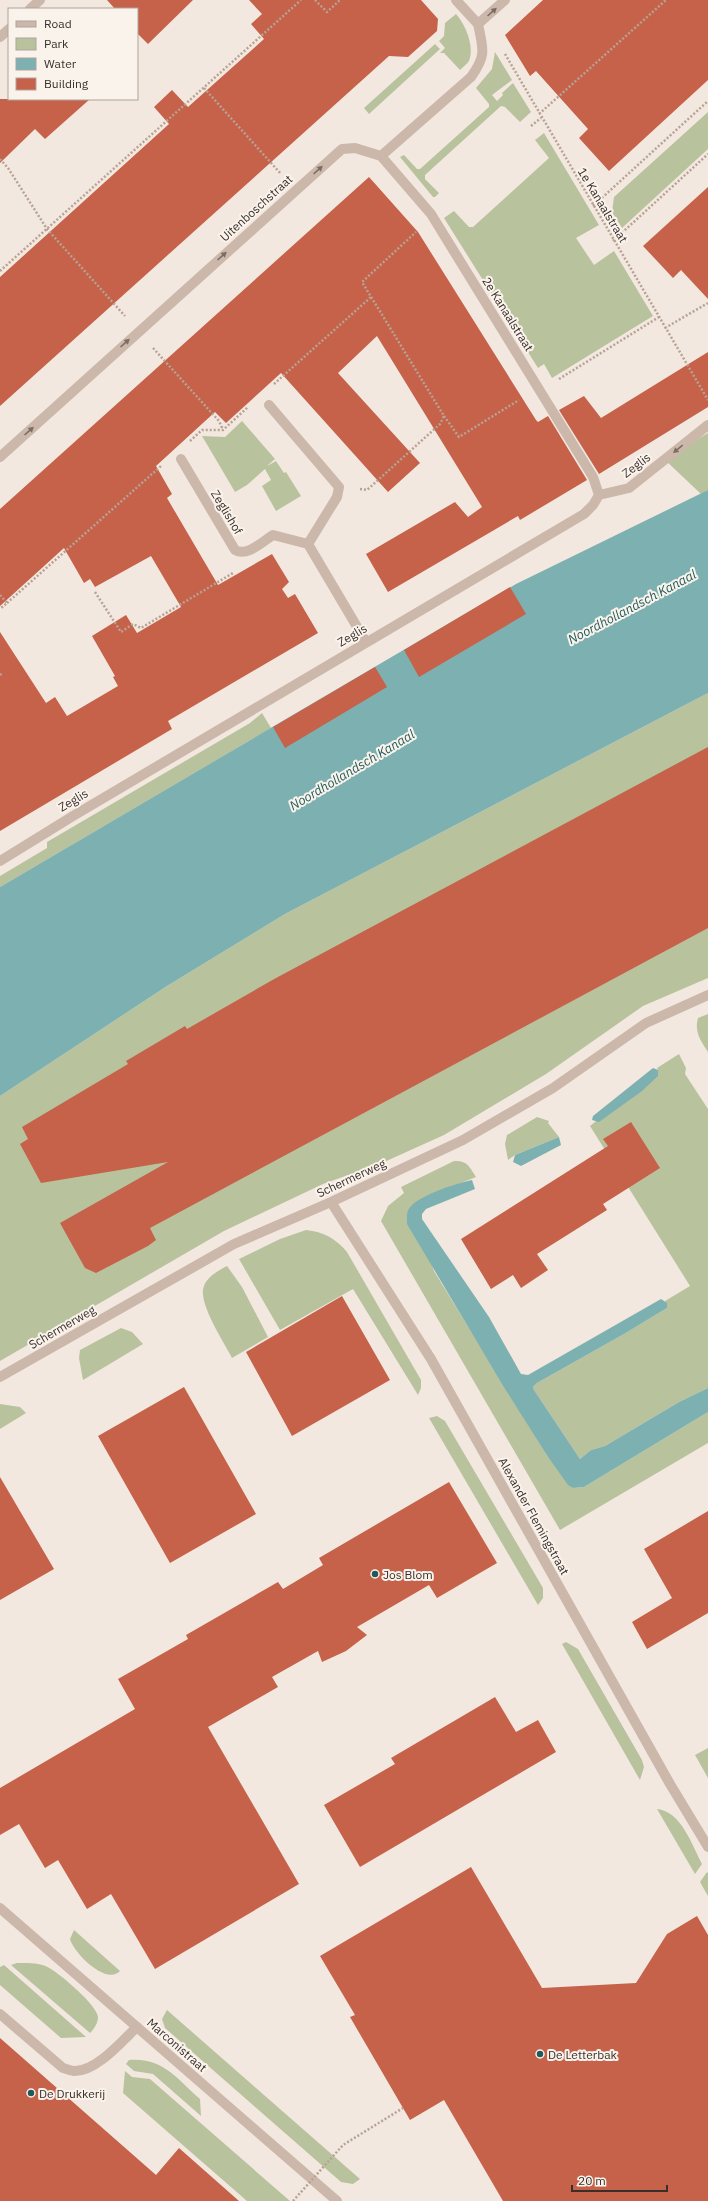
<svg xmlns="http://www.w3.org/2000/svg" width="708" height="2201" font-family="'IBM Plex Sans',sans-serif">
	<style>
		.green { fill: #b8c39e }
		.water { fill: #7db0b0 }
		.building { fill: #c6614a }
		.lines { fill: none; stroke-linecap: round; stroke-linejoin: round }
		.path { stroke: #b7a294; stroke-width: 2.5; stroke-dasharray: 2 2; stroke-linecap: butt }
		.service { stroke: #ccb8aa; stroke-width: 10 }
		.minor { stroke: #ccb8aa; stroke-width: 10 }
		.path-bridge { stroke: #b7a294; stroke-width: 2.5; stroke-dasharray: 2 2; stroke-linecap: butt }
		.oneway { fill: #7b6c64 }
		.poi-dot { fill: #1f5a5b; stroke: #faf3ec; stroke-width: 1.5 }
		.labels { text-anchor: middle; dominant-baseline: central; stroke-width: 4; stroke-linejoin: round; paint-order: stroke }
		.street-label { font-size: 12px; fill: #392e2a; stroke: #faf3ec }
		.poi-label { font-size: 12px; fill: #392e2a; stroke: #faf3ec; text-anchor: start }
		.water-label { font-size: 13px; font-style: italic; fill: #1f5a5b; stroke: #faf3ec }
	</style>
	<rect width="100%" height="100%" fill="#f3e8df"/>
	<path class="green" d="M456 14C465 24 475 46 469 61 467 64 463 67 460 70L444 53H440L445 48 439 41 444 36 445 23Z
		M435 44 440 49 369 114 364 108Z
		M495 52 512 80 492 95 497 101 503 95 502 93 513 83 531 112 520 122 505 107 501 106 425 175V179L439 193 435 197H433L400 157 404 155 417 169H420L489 107V104L476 88 492 69Z
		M708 112V149L622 228 612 212 614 197Z
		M544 133 599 225 576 238 594 265 614 251 653 316 552 378 544 364 538 368 444 218 454 211 469 227H473L549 158 535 140Z
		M242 421 275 459 267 466 276 461 284 473 286 472 301 496 276 511 262 486 271 480 265 469 247 485 235 492 202 436 225 437Z
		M708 433V490L701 494 664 459Z
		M708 693V978L643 1006 546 1074 444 1135 382 1163 323 1184 224 1231 0 1361V1096L167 986 285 914Z
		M262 713 271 728 0 887V876L47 848V842L250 723Z
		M708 1014V1052C701 1041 694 1032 698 1018Z
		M679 1054 686 1068 685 1074 708 1109V1388L679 1402 605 1446 591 1450 580 1459 534 1390 533 1387 537 1383 624 1334 667 1308 665 1301 690 1286 590 1126 658 1070 657 1068Z
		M537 1117 549 1121 548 1123 559 1137 515 1155 508 1160 505 1144 507 1135Z
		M454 1161C467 1160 470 1167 476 1177L433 1194 411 1206 434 1271 546 1454 573 1488 584 1487 708 1412V1443L560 1530 381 1221 388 1206 404 1193 401 1187Z
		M306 1230C324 1232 335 1238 347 1252L421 1380V1388L418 1395 353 1289 280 1330 239 1259 280 1239Z
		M227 1266 242 1287 268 1337 232 1358C224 1342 197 1302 204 1286 207 1277 219 1270 227 1266Z
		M121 1328 132 1332 143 1344 83 1380 79 1358 80 1350Z
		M0 1404 20 1407 26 1413 0 1429Z
		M437 1416 445 1421 543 1588V1598L538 1605 429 1418Z
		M566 1642 578 1649 642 1760 644 1767 640 1780 562 1644Z
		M708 1748V1778L695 1755Z
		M657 1809C681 1811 692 1845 702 1864L695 1874Z
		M707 1872 708 1873V1896L700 1882Z
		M74 1930 120 1971C106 1986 73 1952 70 1939Z
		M17 1963C28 1963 41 1962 51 1969 61 1975 97 2005 98 2017 98 2023 94 2029 90 2033L11 1965Z
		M4 1965 86 2037 61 2038 0 1985V1967Z
		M167 2010 360 2179 353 2184 341 2182 165 2028 162 2019Z
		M129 2060C163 2057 177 2079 200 2099L201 2116 153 2074 134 2071 126 2064Z
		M125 2071 132 2077 150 2079 290 2201H247L123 2093Z"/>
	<path class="water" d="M708 490V693L285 914 167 986 0 1096V887L516 584Z
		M653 1068 658 1070V1076L642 1091 599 1122 592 1120 593 1116Z
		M559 1137 561 1145 521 1166 513 1162 515 1155Z
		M472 1180 475 1189 426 1209 422 1214V1219L489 1317 521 1374 528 1375 661 1299 667 1303V1308L624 1334 537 1383 533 1387 534 1390 580 1459 591 1450 605 1446 679 1402 708 1388V1412L584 1487 573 1488 568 1485 546 1454 502 1384 407 1224C407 1218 406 1211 411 1206 423 1194 455 1184 472 1180Z"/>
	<path class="building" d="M107 0H193L148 44 137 33V9H115Z
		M249 0H421L438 19 437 31 408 57 389 56 0 406V277L169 124 154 107 172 90 188 107 264 39 251 24 262 14Z
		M543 0H708V80L609 171 579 138 588 129 536 71 530 76 505 35Z
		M0 99H90L45 139 35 129 0 163Z
		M369 177 418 232 536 420 538 422 548 416 587 480 520 520 518 516 388 592 366 554 455 502 468 517 482 507 377 336 338 373 420 463 388 492 281 373 226 423 215 412 156 466 172 494 167 498 218 585 272 554 289 582 282 589 288 598 295 594 318 633 168 721 172 729 0 831V632L46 703 55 697 67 716 118 686 113 677 115 676 92 636 126 615 137 633 181 607 151 556 95 587 90 579 84 583 64 548 0 606V509Z
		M708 187V299L681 270 673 278 643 246Z
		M708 352V407L599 474 559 410 584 396 601 418Z
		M510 587 526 614 419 677 404 650Z
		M375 667 387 687 285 748 273 727Z
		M708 747V928L150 1228 156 1240 148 1246 96 1273 85 1268 60 1223 168 1162 41 1183 20 1144 28 1139 22 1127 128 1064 126 1061 185 1026 187 1029 276 978Z
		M631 1122 660 1168 603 1204 607 1210 537 1254 548 1270 521 1288 513 1275 491 1289 461 1239 608 1146 603 1139Z
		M342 1296 390 1380 292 1436 246 1352Z
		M184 1387 256 1514 170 1563 98 1436Z
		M0 1477 54 1569 0 1600Z
		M449 1482 497 1563 437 1598 429 1585 357 1627 367 1635 346 1651 322 1662 318 1651 272 1677 278 1687 208 1727 299 1884 155 1969 111 1894 87 1909 58 1860 45 1868 19 1824 0 1835V1788L135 1709 118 1679 188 1639 186 1635 278 1582 283 1589 323 1565 319 1558Z
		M708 1511V1613L647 1649 632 1622 672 1598 644 1549Z
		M495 1697 516 1732 538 1720 556 1752 360 1867 324 1805 395 1764 391 1758Z
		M471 1867 542 1988 636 1983 667 1934 697 1916 708 1935V2201H503L444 2100 410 2120 350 2017 355 2015 320 1956Z
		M0 2038 156 2175 179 2148 239 2201H0Z"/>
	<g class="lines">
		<path class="path" d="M315 0 327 12 340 0
			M505 54 708 400
			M204 88 281 174
			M539 114 666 0
			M531 126 541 118
			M0 159 8 168 47 229 125 316
			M593 206 708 101
			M613 241 708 154
			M0 271 301 0
			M665 328 708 303
			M153 348 219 421 223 430
			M559 379 659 317
			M274 384 371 297
			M444 416 459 437 519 400
			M190 441 202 430H223L248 407
			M360 489 367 490 440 424 444 416 362 282 416 232
			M95 592 121 632 133 624 141 628 233 573
			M0 595 7 603 0 609
			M7 603 161 466
			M0 675 3 673"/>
		<path class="service" d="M0 2014 63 2068C67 2069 72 2071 75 2071 97 2071 122 2041 137 2027"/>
		<path class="minor" d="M456 0 478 24
			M30 9 40 0
			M478 24 505 0
			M0 37 9 29
			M381 156 431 214 593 477 599 495
			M381 156 471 77C487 55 483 49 478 24
			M269 405 339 487 337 497 308 544 366 642
			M0 457 342 149 355 148 381 156
			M181 459 235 550C247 557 262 542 273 535L308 544
			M599 495 629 488 708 425
			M0 861 73 816 584 514 593 505 599 495
			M331 1202 431 1359 670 1784 708 1847
			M0 1377 234 1244 331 1202 463 1140 553 1088 646 1023 708 995
			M0 1908 337 2201"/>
		<path class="path-bridge" d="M293 2201 343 2145 403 2108"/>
	</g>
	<defs><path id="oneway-solid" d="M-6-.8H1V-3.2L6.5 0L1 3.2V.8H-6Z"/></defs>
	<g class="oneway">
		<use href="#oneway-solid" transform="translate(492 12) rotate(-42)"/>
		<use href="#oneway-solid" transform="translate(318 170) rotate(-42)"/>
		<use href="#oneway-solid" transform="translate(222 256) rotate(-42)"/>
		<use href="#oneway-solid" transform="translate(125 343) rotate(-42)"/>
		<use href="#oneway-solid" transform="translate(29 431) rotate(-42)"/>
		<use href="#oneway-solid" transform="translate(678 449) rotate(141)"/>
	</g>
	<g class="poi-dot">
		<circle cx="375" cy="1574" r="4"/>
		<circle cx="540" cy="2054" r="4"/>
		<circle cx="31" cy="2093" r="4"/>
	</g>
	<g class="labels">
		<g class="street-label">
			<text transform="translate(603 205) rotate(59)">1e Kanaalstraat</text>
			<text transform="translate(256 208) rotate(-42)">Uitenboschstraat</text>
			<text transform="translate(508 314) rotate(58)">2e Kanaalstraat</text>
			<text transform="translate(636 465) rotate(-37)">Zeglis</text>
			<text transform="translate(227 512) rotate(59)">Zeglishof</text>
			<text transform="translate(352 635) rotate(-31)">Zeglis</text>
			<text transform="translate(73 800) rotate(-31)">Zeglis</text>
			<text transform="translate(351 1178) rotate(-25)">Schermerweg</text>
			<text transform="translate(62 1327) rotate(-30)">Schermerweg</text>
			<text transform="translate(534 1516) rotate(61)">Alexander Flemingstraat</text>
			<text transform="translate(177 2045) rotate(41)">Marconistraat</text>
		</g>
		<g class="poi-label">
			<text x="383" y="1574">Jos Blom</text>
			<text x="548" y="2054">De Letterbak</text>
			<text x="39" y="2093">De Drukkerij</text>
		</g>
		<g class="water-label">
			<text transform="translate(632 607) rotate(-28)">Noordhollandsch Kanaal</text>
			<text transform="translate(352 770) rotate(-31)">Noordhollandsch Kanaal</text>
		</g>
	</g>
	<rect x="8" y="8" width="130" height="92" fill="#faf3ec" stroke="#ada49e"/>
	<rect x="16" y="21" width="20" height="6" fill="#ccb8aa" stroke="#ada49e"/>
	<text x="44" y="28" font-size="12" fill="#392e2a">Road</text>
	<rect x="16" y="38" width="20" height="12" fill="#b8c39e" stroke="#ada49e"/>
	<text x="44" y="48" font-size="12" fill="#392e2a">Park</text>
	<rect x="16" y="58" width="20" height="12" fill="#7db0b0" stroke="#ada49e"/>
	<text x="44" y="68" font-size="12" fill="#392e2a">Water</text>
	<rect x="16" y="78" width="20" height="12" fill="#c6614a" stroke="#ada49e"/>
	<text x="44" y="88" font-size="12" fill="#392e2a">Building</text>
	<path d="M572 2185v6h95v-6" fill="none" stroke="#392e2a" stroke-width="2"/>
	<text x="578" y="2185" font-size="12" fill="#392e2a" stroke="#faf3ec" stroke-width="3" paint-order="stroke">20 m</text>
</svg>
